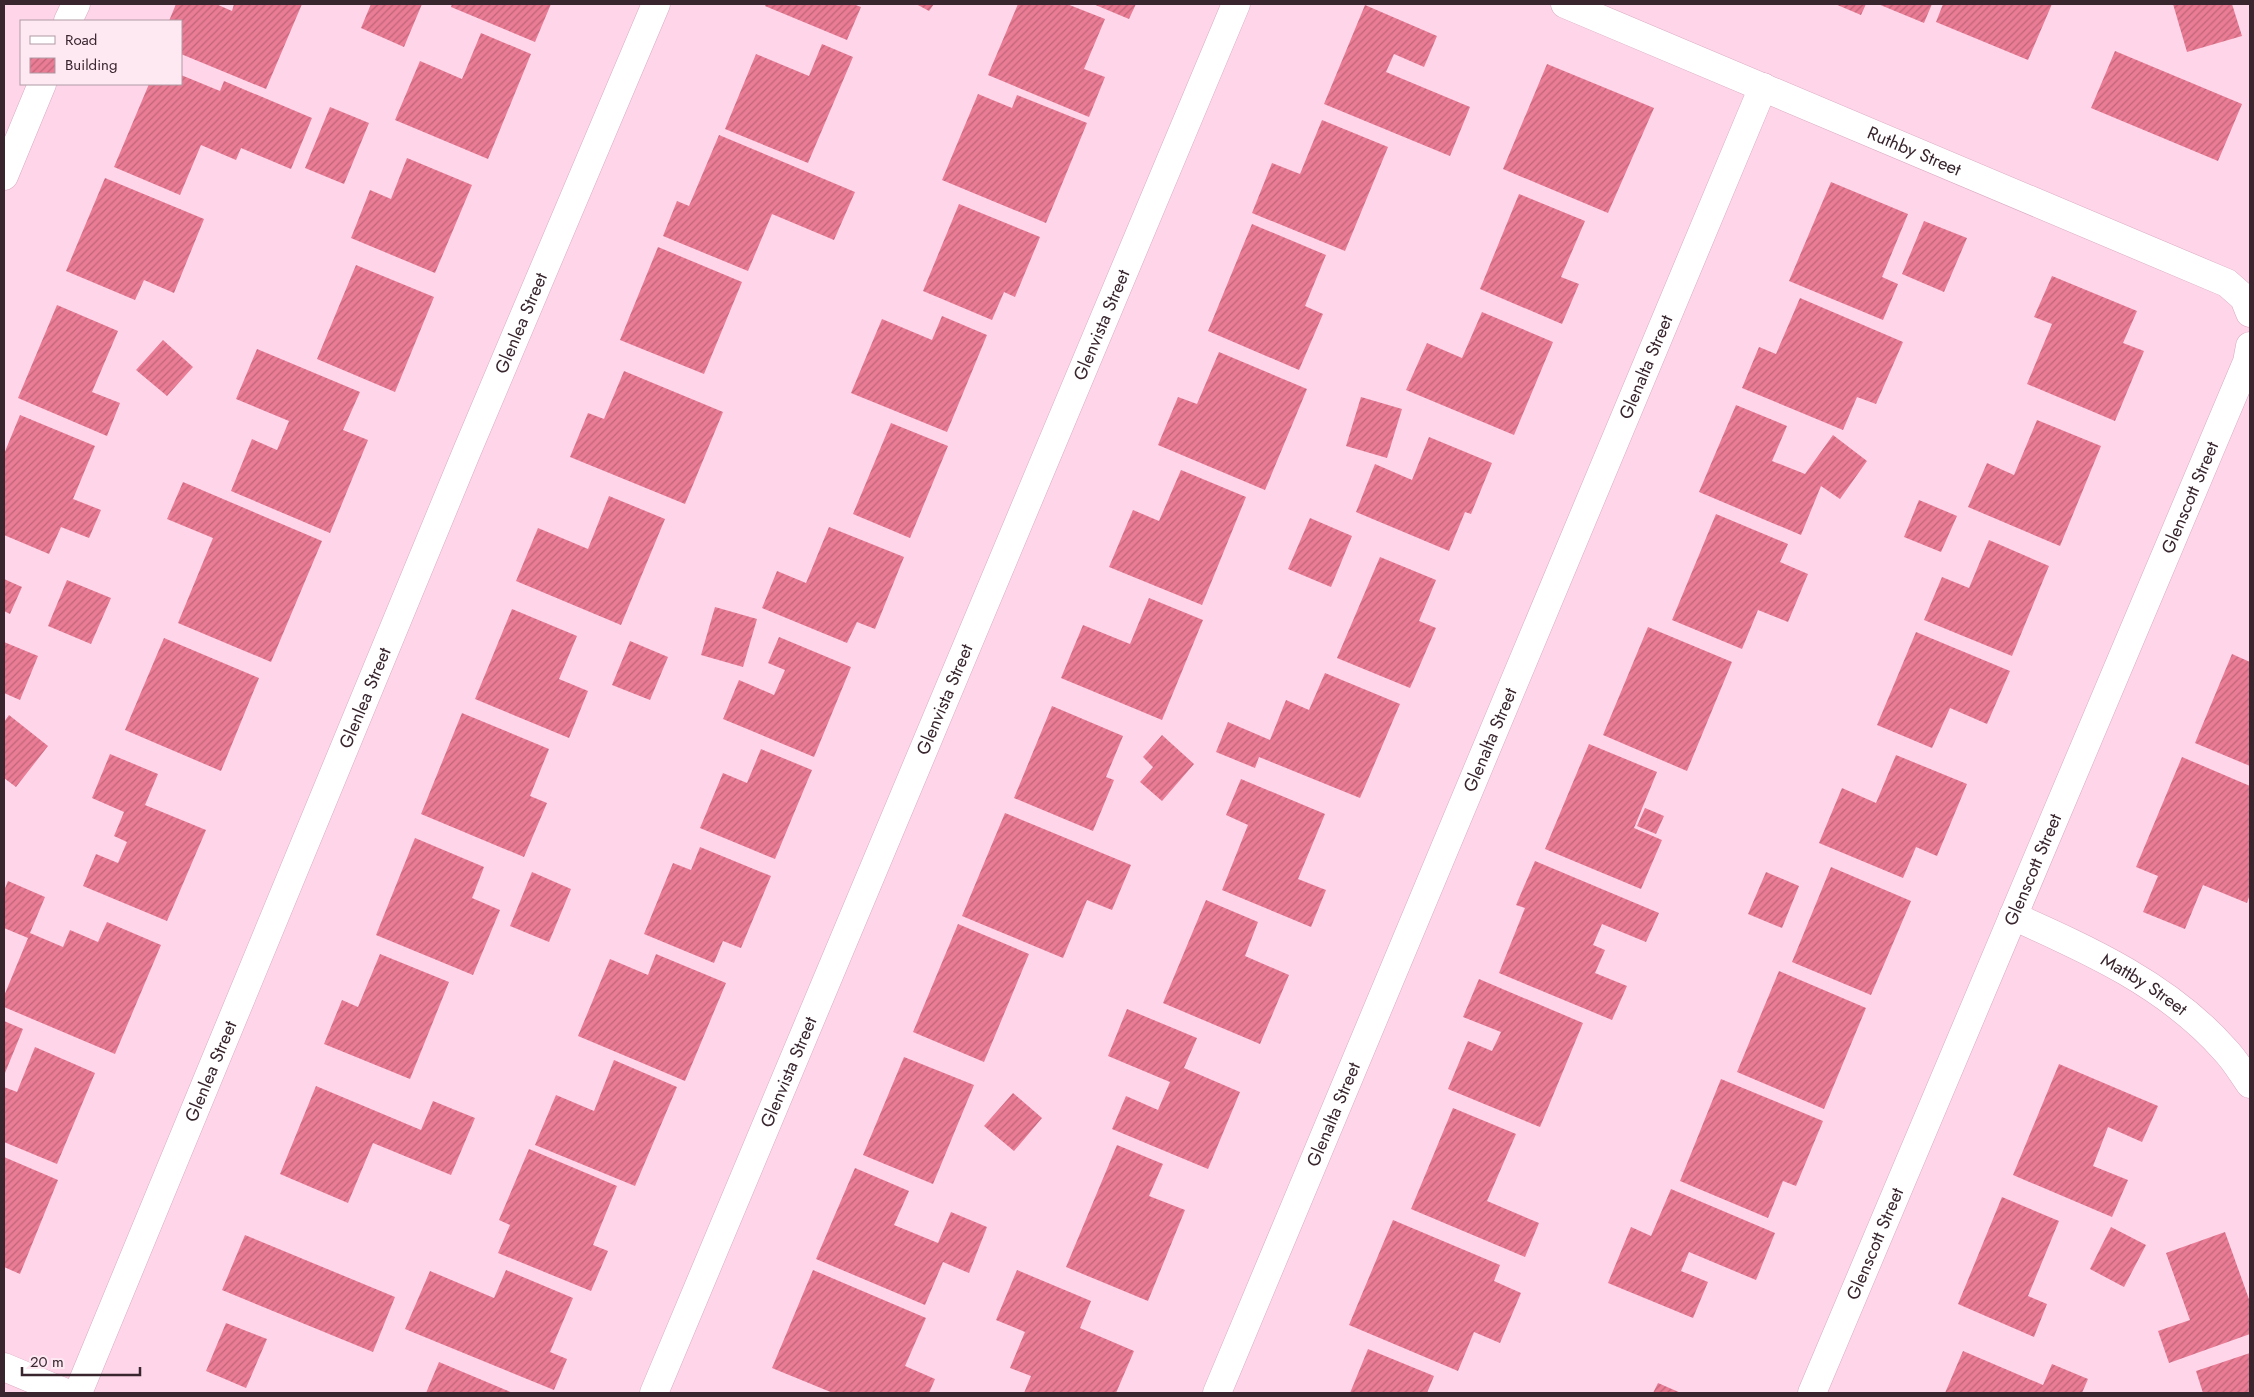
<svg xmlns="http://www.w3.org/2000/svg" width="2254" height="1397" font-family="Jost,sans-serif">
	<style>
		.building { fill: url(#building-hatch) }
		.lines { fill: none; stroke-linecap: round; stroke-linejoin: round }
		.minor-casing { stroke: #daa9c2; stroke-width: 29 }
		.minor { stroke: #fff; stroke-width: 28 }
		.labels { text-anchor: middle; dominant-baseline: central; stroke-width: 4; stroke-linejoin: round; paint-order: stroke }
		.street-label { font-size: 18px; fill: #38252e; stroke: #fee9f3 }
	</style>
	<defs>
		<pattern id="building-hatch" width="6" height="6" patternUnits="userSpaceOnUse" patternTransform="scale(1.25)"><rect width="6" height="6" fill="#ea7c95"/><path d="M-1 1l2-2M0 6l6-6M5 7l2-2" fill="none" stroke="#bf657a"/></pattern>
	</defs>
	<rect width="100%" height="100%" fill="#fed5e9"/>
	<path class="building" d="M176 4H216L232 11 234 4H302L266 89 181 54V21H169Z
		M371 4H422L404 47 361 28Z
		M452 4H551L535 42 451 7Z
		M766 4H853L861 7 847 40 765 6Z
		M916 4H934L929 11Z
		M1018 4H1067L1105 19 1084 69 1105 77 1089 117 988 75Z
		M1093 4H1136L1129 19Z
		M1835 4H1866L1861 15Z
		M1878 4H1932L1924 23Z
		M1943 4H2052L2028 60 1936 22Z
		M2173 4H2232L2242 36 2187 52Z
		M1365 5 1437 36 1424 67 1394 54 1386 72 1470 107 1450 156 1324 104Z
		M481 33 531 54 488 159 395 120 420 61 462 79Z
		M822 44 853 57 808 163 725 129 756 54 809 76Z
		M2115 51 2242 104 2218 161 2091 108Z
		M1547 64 1654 108 1608 213 1503 169Z
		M181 75 220 91 224 81 312 118 291 169 241 148 236 160 201 145 180 195 114 167 149 84H181Z
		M978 94 1012 108 1017 95 1087 123 1046 223 942 180Z
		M330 107 369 123 344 184 305 168Z
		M1322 120 1388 147 1345 251 1252 213 1272 163 1300 174Z
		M719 135 855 192 834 240 772 214 748 271 663 236 677 201 689 206Z
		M407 158 472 185 435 273 351 238 370 190 391 199Z
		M105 178 204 219 174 293 144 280 135 300 66 271Z
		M1831 182 1908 214 1882 277 1898 284 1883 320 1789 281Z
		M1519 194 1585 221 1561 277 1579 284 1562 324 1480 289Z
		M959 204 1040 237 1015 297 1004 292 992 320 923 291Z
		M1924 221 1967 238 1944 292 1902 274Z
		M1252 224 1326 255 1305 306 1323 314 1299 370 1208 331Z
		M658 247 742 282 704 374 620 340Z
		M356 265 434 297 395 392 317 359Z
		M2052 276 2137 311 2123 343 2144 351 2115 421 2027 384 2052 324 2034 317Z
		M1800 298 1903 342 1876 404 1857 397 1843 430 1742 388 1759 347 1776 354Z
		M57 305 118 331 92 392 120 403 107 436 18 398Z
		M1482 312 1553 342 1514 435 1406 390 1427 343 1462 358Z
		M942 316 987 335 947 432 851 393 882 319 932 340Z
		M163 340 193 367 167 396 136 370Z
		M257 349 360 392 343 430 368 440 330 533 231 491 252 439 277 450 289 421 236 399Z
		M1219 352 1307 389 1265 490 1158 445 1178 397 1197 404Z
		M624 371 723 412 685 504 570 457 588 413 604 419Z
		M1361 397 1402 409 1387 458 1346 446Z
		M1736 405 1787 426 1772 461 1805 474 1833 435 1867 461 1840 499 1821 486 1801 535 1699 492Z
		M20 415 95 446 73 499 101 510 89 538 61 527 49 554 4 535V454Z
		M2037 420 2101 446 2060 546 1968 507 1987 463 2014 475Z
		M891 423 948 446 910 538 853 514Z
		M1429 437 1492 463 1471 514 1465 512 1449 551 1356 512 1375 464 1412 480Z
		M1181 470 1246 497 1202 605 1109 567 1133 510 1159 521Z
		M183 482 322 541 271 662 178 623 213 538 167 519Z
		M609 496 665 519 621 625 516 581 538 528 588 549Z
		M1919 500 1957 516 1941 552 1904 537Z
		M1716 514 1788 544 1780 562 1808 574 1788 622 1758 610 1742 649 1672 620Z
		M1310 518 1352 536 1331 587 1288 569Z
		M829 527 904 557 875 629 857 622 847 643 762 608 777 571 806 583Z
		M1989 540 2049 566 2012 656 1924 620 1942 577 1969 588Z
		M1380 557 1436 580 1419 621 1436 628 1410 688 1337 658Z
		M4 579 22 587 10 614 4 611Z
		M67 580 111 598 91 644 48 626Z
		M1149 598 1203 620 1162 720 1061 678 1083 625 1130 644Z
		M715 607 757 619 743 667 701 655Z
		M512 609 577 636 559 679 588 691 569 738 475 699Z
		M1648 627 1732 662 1687 771 1603 735Z
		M1916 632 2010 671 1987 724 1950 708 1932 748 1877 725Z
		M779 637 851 667 814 757 723 719 739 680 774 695 785 670 768 663Z
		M164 638 259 678 221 771 125 730Z
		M630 641 668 657 650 700 612 685Z
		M4 642 38 656 20 700 4 693Z
		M2232 654 2250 662V766L2195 743Z
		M1325 673 1400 704 1360 798 1259 757 1255 768 1216 752 1228 722 1270 740 1286 700 1309 710Z
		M1052 706 1123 736 1106 777 1114 780 1093 831 1014 798Z
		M462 713 549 749 530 796 547 803 524 857 421 814Z
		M9 715 48 746 16 787 4 778V722Z
		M1162 735 1194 764 1162 801 1140 782 1153 767 1143 757Z
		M1589 744 1657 772 1634 828 1662 840 1641 889 1545 849Z
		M761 749 812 770 775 859 700 828 723 773 747 783Z
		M110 754 158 774 145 805 206 830 167 921 83 886 96 854 118 863 127 842 114 836 124 812 92 798Z
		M1896 755 1967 784 1937 856 1916 847 1903 878 1819 843 1842 788 1876 803Z
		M2182 757 2250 786V894L2247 903 2203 885 2185 929 2143 912 2158 876 2136 867Z
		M1241 779 1325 814 1298 879 1326 890 1311 927 1222 890 1248 825 1226 815Z
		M1645 808 1664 816 1656 834 1637 826Z
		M1005 813 1131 865 1112 910 1087 900 1063 958 962 916Z
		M415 838 484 867 472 898 500 910 473 975 376 935Z
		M700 847 771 876 741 948 723 941 714 963 644 934 673 863 691 870Z
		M1535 861 1659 913 1646 942 1602 924 1593 945 1605 950 1595 973 1627 986 1612 1020 1499 973 1525 908 1516 905Z
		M1831 867 1911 901 1871 995 1792 962Z
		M532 872 571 889 549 942 510 926Z
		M1766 872 1799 886 1782 928 1748 914Z
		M8 881 45 897 30 933 63 947 70 930 98 942 107 922 161 945 115 1054 4 1007V996L28 938 4 928V891Z
		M1206 900 1258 922 1245 956 1289 975 1260 1044 1163 1003Z
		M958 924 1029 954 984 1062 913 1032Z
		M380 954 449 982 410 1079 324 1044 342 1000 358 1007Z
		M656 954 726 983 685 1081 578 1036 610 959 648 975Z
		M1779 971 1866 1008 1824 1109 1737 1072Z
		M1479 979 1583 1023 1540 1127 1448 1089 1468 1041 1492 1051 1501 1032 1463 1017Z
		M1127 1009 1197 1038 1184 1068 1240 1092 1208 1169 1112 1129 1126 1096 1158 1110 1170 1082 1108 1056Z
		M4 1021 23 1029 5 1073 4 1072Z
		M35 1047 95 1073 57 1164 4 1142V1087L17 1092Z
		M904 1057 974 1085 933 1184 863 1155Z
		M614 1060 677 1087 635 1186 535 1145 556 1095 594 1111Z
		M2059 1064 2158 1106 2142 1142 2108 1127 2093 1166 2128 1180 2112 1217 2013 1175Z
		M1721 1079 1823 1121 1796 1186 1783 1181 1768 1218 1680 1181Z
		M316 1086 421 1130 433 1101 475 1118 451 1175 373 1143 348 1203 280 1174Z
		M1013 1093 1042 1118 1014 1151 984 1126Z
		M1453 1108 1516 1134 1487 1201 1539 1223 1525 1257 1411 1209Z
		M1117 1145 1163 1164 1149 1196 1185 1210 1148 1301 1066 1267Z
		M529 1149 617 1186 593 1245 608 1251 591 1291 498 1253 510 1225 499 1220Z
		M4 1157 58 1180 20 1274 4 1267Z
		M855 1168 909 1191 894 1225 938 1243 951 1212 987 1227 969 1273 943 1262 925 1305 816 1259Z
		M1671 1189 1775 1233 1756 1280 1689 1252 1681 1271 1708 1282 1693 1318 1608 1283 1631 1227 1651 1236Z
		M2002 1197 2059 1221 2028 1296 2047 1304 2034 1337 1958 1304Z
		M1393 1220 1500 1265 1494 1281 1521 1293 1500 1343 1474 1332 1458 1371 1349 1325Z
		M2111 1227 2146 1245 2124 1287 2090 1269Z
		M2225 1232 2250 1302V1334L2169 1363 2158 1331 2190 1320 2166 1253Z
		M245 1235 395 1297 373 1352 222 1290Z
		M506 1270 573 1298 550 1352 567 1359 554 1390 405 1329 430 1271 494 1298Z
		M813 1270 926 1318 905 1366 935 1379 929 1393H833L772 1368Z
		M1017 1270 1091 1301 1080 1328 1134 1351 1116 1393H1024L1031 1376 1010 1368 1025 1332 996 1320Z
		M226 1323 267 1339 246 1388 206 1371Z
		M1368 1349 1434 1376 1427 1393H1350Z
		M1963 1351 2043 1385 2052 1364 2088 1379 2082 1393H1945Z
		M2250 1353V1393H2203L2196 1371Z
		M439 1362 513 1393H426Z
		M1658 1383 1681 1393H1653Z"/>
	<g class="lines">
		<defs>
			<g id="minor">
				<path id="s1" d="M1565 4 2227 283 2244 298 2250 313"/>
				<path d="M68 21 76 4"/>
				<path d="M4 176 42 84"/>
				<path id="s2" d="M2013 916C2089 950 2169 986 2225 1050 2235 1060 2242 1073 2250 1084"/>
				<path d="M4 1367 66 1393"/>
				<path id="s3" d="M78 1393 467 451 656 4"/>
				<path id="s4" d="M654 1393 1236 4"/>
				<path id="s5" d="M1217 1393 1763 87"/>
				<path id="s6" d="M1812 1393 2247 362 2250 346"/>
			</g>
		</defs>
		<use href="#minor" class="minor-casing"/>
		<use href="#minor" class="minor"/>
	</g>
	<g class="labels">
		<g class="street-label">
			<text stroke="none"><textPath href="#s1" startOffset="379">Ruthby Street</textPath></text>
			<text stroke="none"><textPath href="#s3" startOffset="1158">Glenlea Street</textPath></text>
			<text stroke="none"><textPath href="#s4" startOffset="1158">Glenvista Street</textPath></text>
			<text stroke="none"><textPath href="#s5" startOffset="1112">Glenalta Street</textPath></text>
			<text stroke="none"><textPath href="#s6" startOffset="972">Glenscott Street</textPath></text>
			<text stroke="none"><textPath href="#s3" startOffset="752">Glenlea Street</textPath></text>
			<text stroke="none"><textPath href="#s4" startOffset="752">Glenvista Street</textPath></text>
			<text stroke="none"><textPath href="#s5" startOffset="708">Glenalta Street</textPath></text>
			<text stroke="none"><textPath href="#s6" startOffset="568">Glenscott Street</textPath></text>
			<text stroke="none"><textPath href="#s2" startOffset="148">Mattby Street</textPath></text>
			<text stroke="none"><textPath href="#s3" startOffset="348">Glenlea Street</textPath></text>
			<text stroke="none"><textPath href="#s4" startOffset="348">Glenvista Street</textPath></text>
			<text stroke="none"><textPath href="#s5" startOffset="302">Glenalta Street</textPath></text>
			<text stroke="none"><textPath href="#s6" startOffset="162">Glenscott Street</textPath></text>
		</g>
	</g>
	<rect width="2254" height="1397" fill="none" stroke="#38252e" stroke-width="10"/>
	<rect x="20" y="20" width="162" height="65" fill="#fee9f3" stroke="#af9ba4"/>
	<rect x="30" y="36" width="25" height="8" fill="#ffffff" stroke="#af9ba4"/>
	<text x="65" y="45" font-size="15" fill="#38252e">Road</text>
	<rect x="30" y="58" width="25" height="15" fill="url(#building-hatch)" stroke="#af9ba4"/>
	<text x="65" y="70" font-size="15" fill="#38252e">Building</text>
	<path d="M22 1367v8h118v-8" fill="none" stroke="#38252e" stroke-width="2.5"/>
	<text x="30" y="1367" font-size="15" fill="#38252e" stroke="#fee9f3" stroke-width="4" paint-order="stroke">20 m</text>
</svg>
